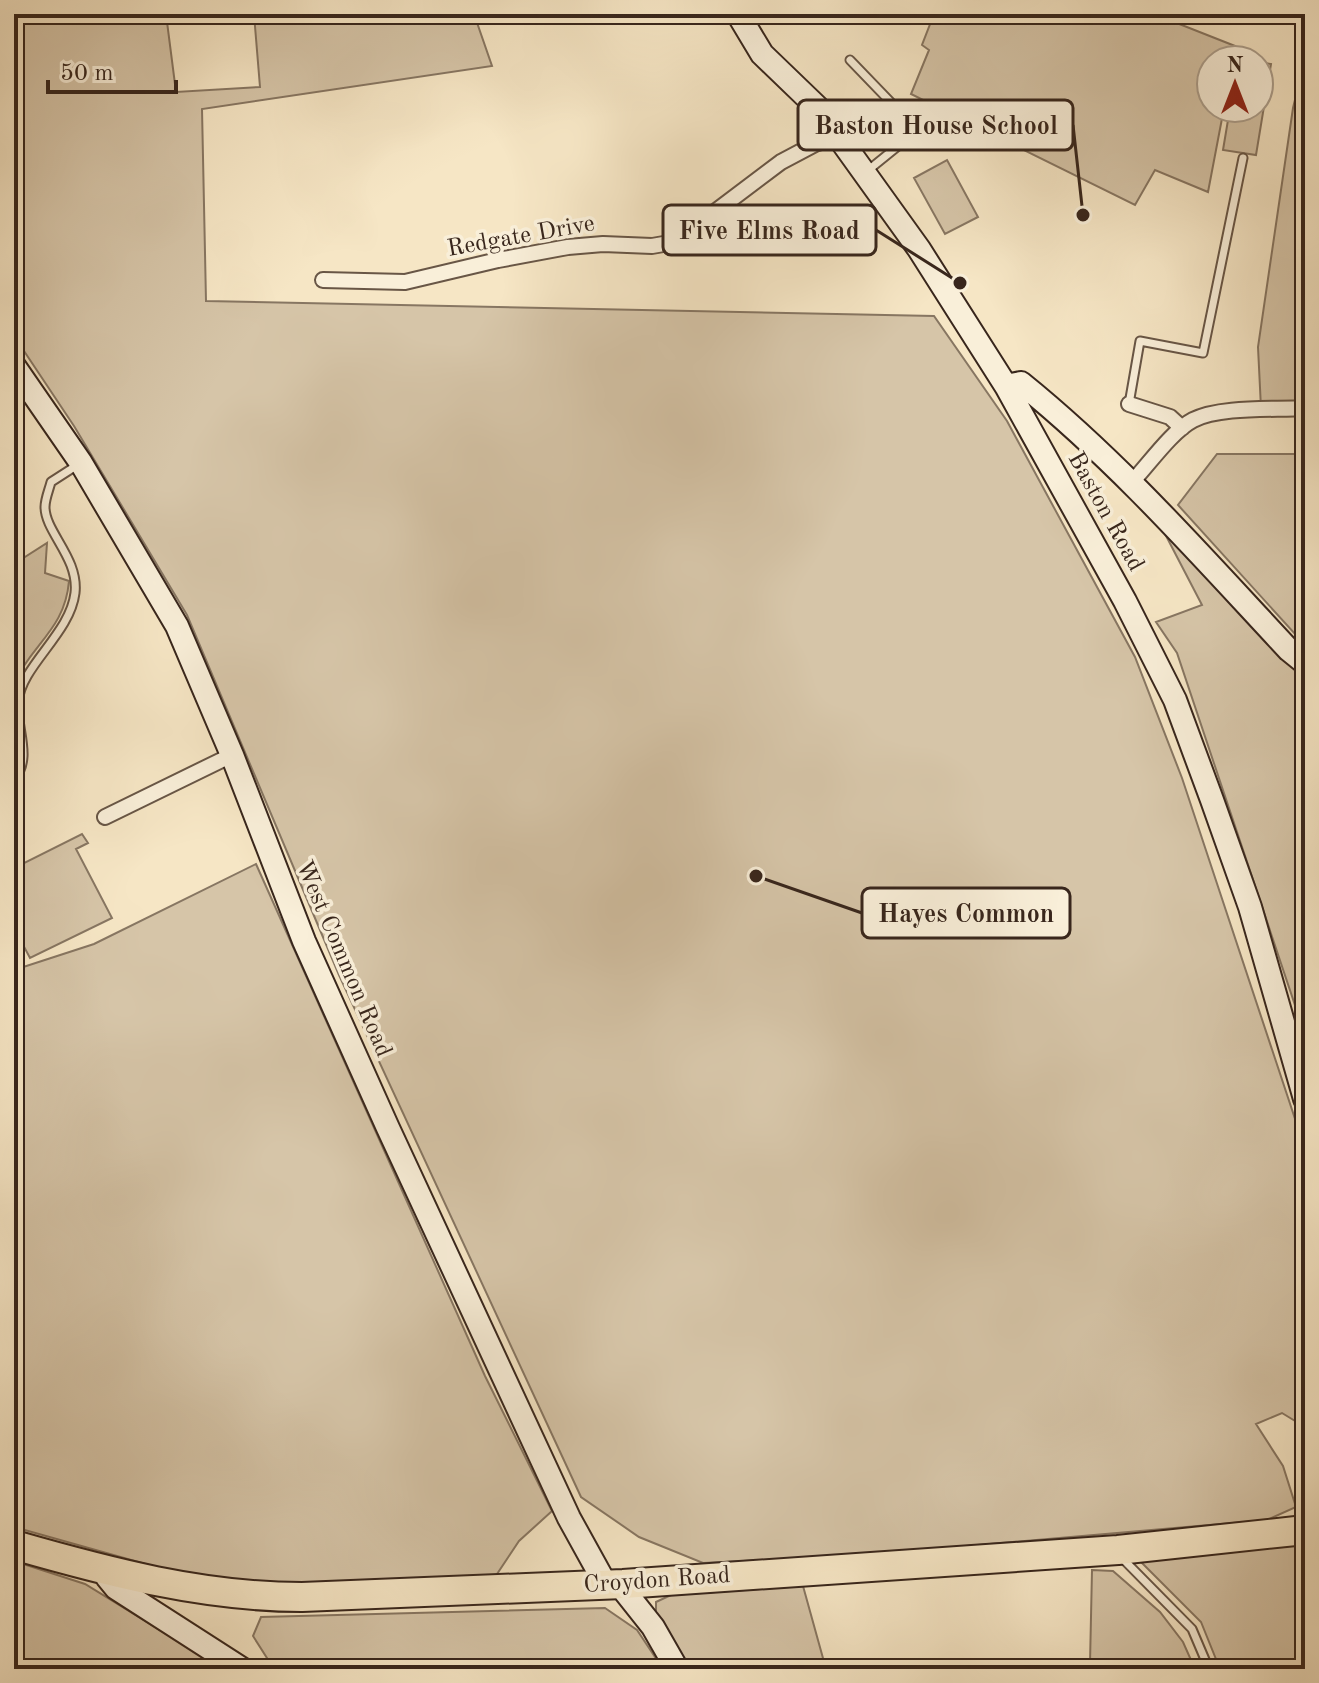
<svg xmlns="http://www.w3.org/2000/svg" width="1319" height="1683" font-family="'Old Standard TT',serif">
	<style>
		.green { fill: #d6c5a8; stroke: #877662; stroke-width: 2 }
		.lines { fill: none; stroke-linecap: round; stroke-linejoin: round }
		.lane-casing { stroke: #685646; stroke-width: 11 }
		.street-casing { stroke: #685646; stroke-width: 18 }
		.secondary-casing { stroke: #38261c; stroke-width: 26 }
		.highway-casing { stroke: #38261c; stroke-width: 32 }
		.lane { stroke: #f9efd9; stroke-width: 7 }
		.street { stroke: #f9efd9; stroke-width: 14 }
		.secondary { stroke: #f9efd9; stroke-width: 22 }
		.highway { stroke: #f6e6c5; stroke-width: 28 }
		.labels { text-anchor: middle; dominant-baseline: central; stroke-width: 7; stroke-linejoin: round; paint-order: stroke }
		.street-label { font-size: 24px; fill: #38261c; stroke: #f9efd9 }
		.leader { fill: none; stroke: #38261c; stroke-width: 3 }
		.callout-dot { fill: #38261c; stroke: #f9efd9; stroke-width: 3 }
		.callout { fill: #f9efd9; stroke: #38261c; stroke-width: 3 }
		.callout-label { font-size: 26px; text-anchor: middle; font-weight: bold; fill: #38261c }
	</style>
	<rect width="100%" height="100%" fill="#f6e6c5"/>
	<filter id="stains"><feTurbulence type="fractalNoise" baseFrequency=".0025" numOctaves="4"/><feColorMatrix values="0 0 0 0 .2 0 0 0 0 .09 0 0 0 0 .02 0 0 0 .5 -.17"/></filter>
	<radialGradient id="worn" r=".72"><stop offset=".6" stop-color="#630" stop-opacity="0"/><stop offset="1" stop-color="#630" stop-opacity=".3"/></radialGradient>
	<path class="green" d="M14 14H166L176 92 260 87 254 14H474L492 66 202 109 206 301 934 316 1007 421 1135 657 1182 778 1305 1149V1427L1282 1413 1256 1424 1283 1466 1296 1507 1267 1520 850 1556 703 1563 639 1537 581 1497 339 975 187 615 74 426 14 336Z
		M934 14H1154L1235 46 1233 60H1211V108H1224L1208 192 1155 170 1135 205 911 94 929 50 922 45Z
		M1305 59V405L1261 408 1258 347 1293 108Z
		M1259 62 1271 64 1256 155 1223 150 1230 108H1259Z
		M947 160 978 217 945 234 914 178Z
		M1217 454H1305V645L1178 505Z
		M1163 530 1305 677V1035L1177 653 1156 622 1202 605Z
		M47 543 45 573 69 581C65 629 33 643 14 683V564Z
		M82 834 88 843 76 849 112 918 30 958 14 928V868Z
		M256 864 485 1376 552 1511 519 1541 495 1577 263 1584 188 1576 14 1527V970L94 944Z
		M1305 1543V1669H1220L1201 1622 1139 1560Z
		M14 1561 85 1584 223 1669H14Z
		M1092 1570 1113 1571 1160 1612 1183 1642 1195 1669H978V1662L1090 1664Z
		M803 1586 826 1669H683L656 1624V1602L671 1595Z
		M605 1608 637 1630 663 1669H274L253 1636 261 1617Z"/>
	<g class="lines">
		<defs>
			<path id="lane" d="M850 60 904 116 909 125 903 142 866 172
				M1129 404 1140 341 1203 353 1243 158
				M14 780C33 758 16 728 18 702 21 666 70 634 75 593 79 558 45 532 45 507 45 499 49 490 51 482L79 464
				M1120 1556 1192 1629 1209 1669"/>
			<path id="street" d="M323 280 405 282 498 260 568 247 603 244 652 246 675 242 781 162 815 144 839 136
				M1129 404 1170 417 1182 428
				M1132 482C1149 464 1172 431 1193 420 1220 406 1274 410 1305 408
				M105 817 232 755"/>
			<path id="secondary" d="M738 14 762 54 817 107 919 249 1006 386 1125 601 1175 700 1212 800 1250 907 1305 1099
				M14 366 81 463 177 626 232 755 304 941 388 1128 569 1518 606 1585
				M1006 386 1021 383C1120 463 1203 558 1289 650L1305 663
				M107 1569V1577L116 1588 242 1669
				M623 1584 626 1593 653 1627 677 1669"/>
			<path id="highway" d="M14 1545C108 1572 203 1597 302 1597L623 1584 1118 1550 1305 1530"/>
		</defs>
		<use href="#lane" class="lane-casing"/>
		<use href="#street" class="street-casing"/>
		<use href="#secondary" class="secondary-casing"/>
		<use href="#highway" class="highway-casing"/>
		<use href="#lane" class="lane"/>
		<use href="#street" class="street"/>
		<use href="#secondary" class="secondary"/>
		<use href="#highway" class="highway"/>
	</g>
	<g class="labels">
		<g class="street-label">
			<text transform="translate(521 237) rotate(-10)">Redgate Drive</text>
			<text transform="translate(1105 512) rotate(61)">Baston Road</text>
			<text transform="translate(343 959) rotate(67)">West Common Road</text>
			<text transform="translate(657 1581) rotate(-4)">Croydon Road</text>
		</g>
	</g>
	<path class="leader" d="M1083 215L1073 125M960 283L876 230M756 876L862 913"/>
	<g class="callout-dot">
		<circle cx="1083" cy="215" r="8"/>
		<circle cx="960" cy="283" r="8"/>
		<circle cx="756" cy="876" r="8"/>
	</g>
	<g class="callout">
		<rect x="798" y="100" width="275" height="50" rx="8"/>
		<rect x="663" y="205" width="213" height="50" rx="8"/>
		<rect x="862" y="888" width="208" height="50" rx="8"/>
	</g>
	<g class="callout-label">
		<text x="936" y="134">Baston House School</text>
		<text x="769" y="239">Five Elms Road</text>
		<text x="966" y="922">Hayes Common</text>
	</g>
	<rect width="1319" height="1683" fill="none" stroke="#f6e6c5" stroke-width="48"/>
	<rect x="16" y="16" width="1287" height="1651" fill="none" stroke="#38261c" stroke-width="4"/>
	<rect x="24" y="24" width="1271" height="1635" fill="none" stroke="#38261c" stroke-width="2"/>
	<g transform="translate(1235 84)"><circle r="38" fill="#f9efd9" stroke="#ac9f8d" stroke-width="2"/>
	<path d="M0-6L14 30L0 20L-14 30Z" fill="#8f2418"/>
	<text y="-12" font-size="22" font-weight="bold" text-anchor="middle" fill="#38261c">N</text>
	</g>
	<path d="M48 80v12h128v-12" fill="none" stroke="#38261c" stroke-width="4"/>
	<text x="60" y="80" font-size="24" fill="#38261c" stroke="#f9efd9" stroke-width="6" paint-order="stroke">50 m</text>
	<rect width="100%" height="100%" filter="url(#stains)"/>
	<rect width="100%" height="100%" fill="url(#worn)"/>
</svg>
